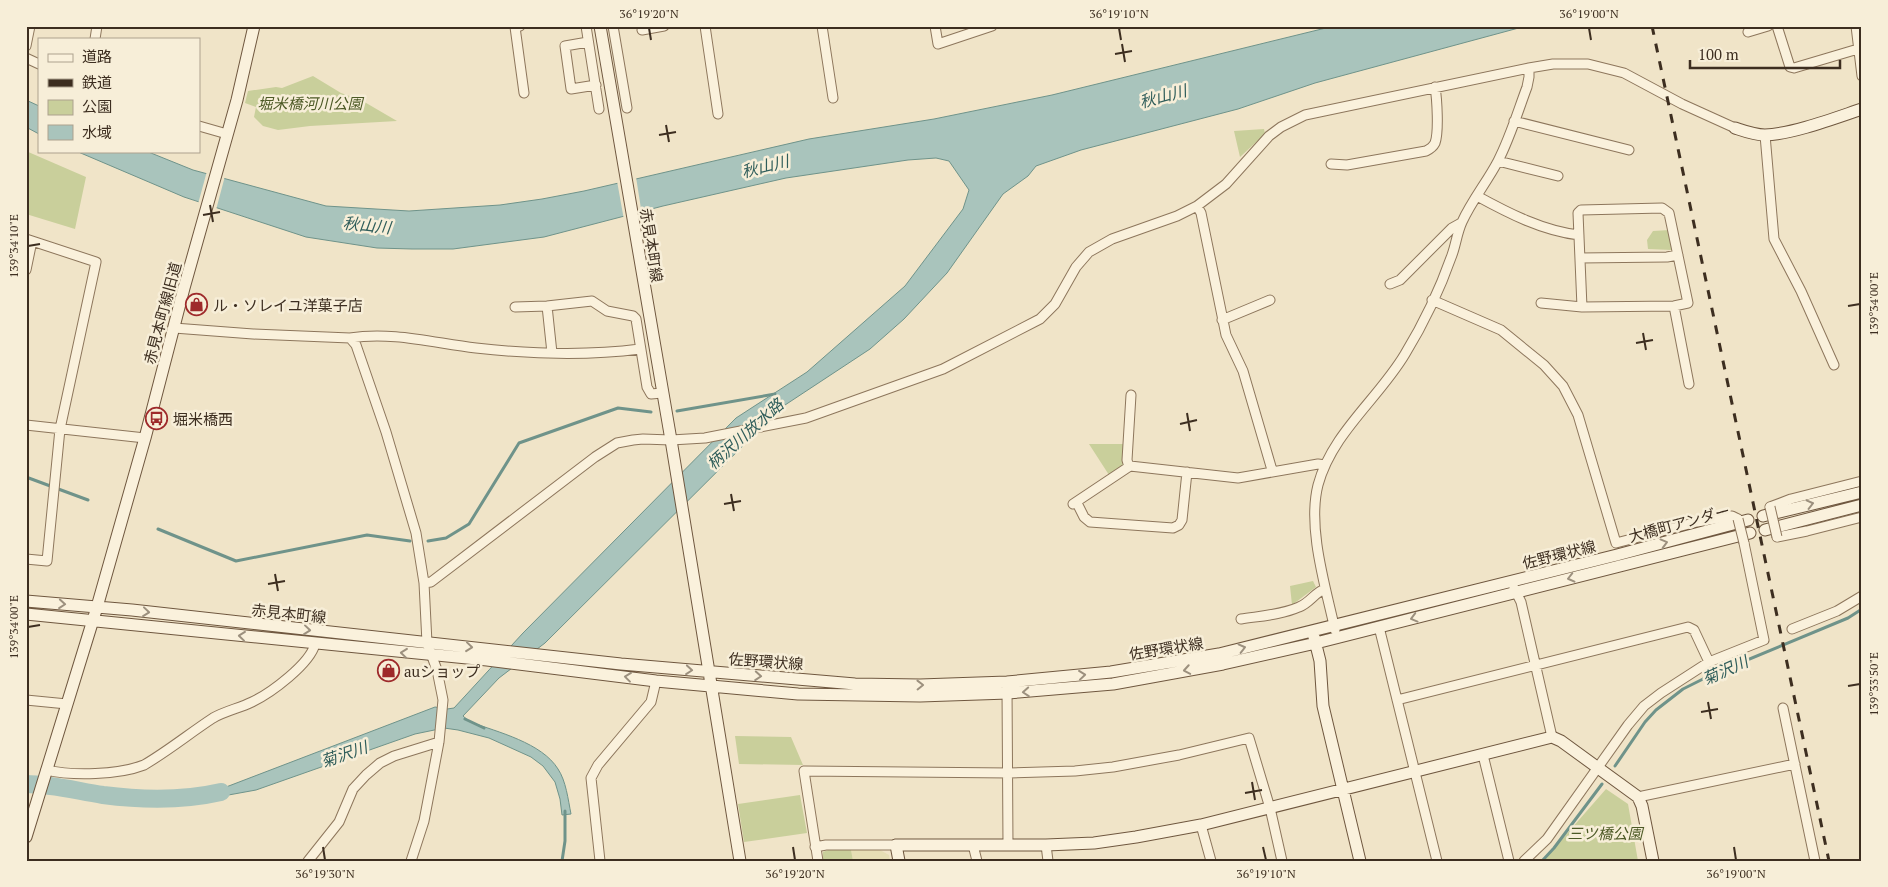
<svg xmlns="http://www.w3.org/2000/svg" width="1888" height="887" font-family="'PT Serif','Noto Sans JP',serif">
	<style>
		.farmland { fill: #e6deb5 }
		.green { fill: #c9cf9b }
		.water { fill: #a9c4bc; stroke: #6f938a }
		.pier { fill: #f0e4c8 }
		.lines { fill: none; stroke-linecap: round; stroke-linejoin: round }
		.stream { stroke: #6f938a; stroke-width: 3 }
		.river { stroke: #a9c4bc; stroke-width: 18 }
		.street-casing { stroke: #8d765c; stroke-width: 11 }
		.secondary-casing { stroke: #6f573f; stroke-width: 13 }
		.street { stroke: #faf1dc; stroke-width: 9 }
		.secondary { stroke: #faf1dc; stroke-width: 11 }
		.rail { stroke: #3d2e20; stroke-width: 3; stroke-dasharray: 9 9; stroke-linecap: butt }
		.street-bridge-casing { stroke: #8d765c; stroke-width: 11; stroke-linecap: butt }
		.street-bridge { stroke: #faf1dc; stroke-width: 9 }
		.oneway { stroke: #9c907e }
		.ticks { fill: none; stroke: #3d2e20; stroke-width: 2 }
		.labels { text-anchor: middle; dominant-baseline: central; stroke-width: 5; stroke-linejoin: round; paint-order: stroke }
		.park-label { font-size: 15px; font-style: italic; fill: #4d5a26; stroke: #f7eed8 }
		.street-label { font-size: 15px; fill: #3d2e20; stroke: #f7eed8 }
		.poi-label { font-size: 15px; fill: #3d2e20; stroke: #f7eed8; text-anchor: start }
		.water-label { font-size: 16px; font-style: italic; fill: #2f5d5a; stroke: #f7eed8 }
		.neatline { fill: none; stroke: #3d2e20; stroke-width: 2 }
		.ticks-label { font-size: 12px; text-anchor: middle; fill: #3d2e20 }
	</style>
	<rect width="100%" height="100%" fill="#f0e4c8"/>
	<path class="farmland" d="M851 850H880L889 855 890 861H853Z"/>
	<path class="green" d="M313 76 341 93 361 100 397 121 310 126 278 130 263 126 254 117 256 107 245 103 248 91 276 87 282 88Z
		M1264 129 1265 134 1240 157 1234 131Z
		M26 151 86 177 75 229 26 214Z
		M1670 230 1672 250 1648 249 1647 240 1653 231Z
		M1089 444H1126L1124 465 1109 475Z
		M1313 581 1316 587 1292 605 1290 586Z
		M735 736 791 737 803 765 739 764Z
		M1606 789 1628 804 1638 861H1543Z
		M800 795 807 833 744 842 738 804Z
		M828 850H851L853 861H823V852Z"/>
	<path class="water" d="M1334 26H1526L1315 83 1238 109 1081 150 1036 166 1028 176 1003 194 947 273 904 319 870 349 782 407 545 643 499 678 463 716 470 722C498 732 542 743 558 769 566 781 568 799 571 814L562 815 560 799 555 782 543 766 531 757 489 738 458 730 444 728 415 734 256 790 223 796 200 797 435 707 447 709 454 708 523 633 736 418 807 372 905 286 963 209 969 190 949 161 936 158 908 160 786 178 663 206 544 237 453 249H412L377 248 306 237 184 197 76 151H146L193 170 326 206 409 211 500 205 542 199 584 191 809 139 934 119 1052 95Z
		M26 100 39 106V134L26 127Z"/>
	<path class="pier" d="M207 171 225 176 216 210 198 204Z
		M636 177 642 215 624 220 617 181Z"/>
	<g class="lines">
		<path class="stream" d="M677 411 775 394
			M26 477 88 500
			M158 529 236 561 367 535 410 541
			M428 541 446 538 469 524 519 443 618 408 651 412
			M465 719 484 728
			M1615 766 1645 722 1656 710 1683 689 1711 675 1848 618 1862 609
			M562 861 565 841V811
			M1542 861 1554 848 1602 784"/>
		<path class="river" d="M26 784C52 784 77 791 103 795 142 800 182 801 221 792"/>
		<defs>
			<path id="street" d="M520 26 515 27 524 93
				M586 26 599 109
				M613 26 627 108
				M705 26 718 114
				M822 26 833 98
				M935 26 938 44 992 26
				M1777 26 1790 67 1794 68 1858 49
				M1856 26 1862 76
				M642 30 664 26
				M1748 32 1768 26
				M95 39 97 26
				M588 42 565 46 571 89 596 85
				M26 46 30 26
				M26 58 39 64
				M1514 121 1629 150
				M199 126 227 134
				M1765 135 1774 239 1801 291 1834 365
				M1498 161 1558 176
				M1331 164 1347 165 1426 151C1430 149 1433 147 1435 143 1439 132 1437 99 1435 87
				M1477 196C1508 213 1543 231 1579 235
				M1197 206 1201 213 1226 335 1243 371 1272 470
				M1662 208 1669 213 1688 303 1674 306 1582 307 1578 213 1581 210Z
				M26 239 96 262 60 429 47 561 26 559
				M1580 258 1667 257 1678 255
				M26 270 32 241
				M1390 284 1400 280 1452 228 1461 223
				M1432 300 1501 330 1544 365 1563 386 1578 415 1616 543 1697 522 1732 516 1738 519
				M1541 303 1582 307
				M547 306 552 353
				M1674 306 1689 384
				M515 307 547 306 592 301 607 311 633 316 636 319 647 387 651 394 662 393
				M1222 320 1270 300
				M174 328 253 334 350 338C391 331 434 343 476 348 530 354 586 356 640 349
				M350 338 356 345 386 432 416 533 424 583 427 643 437 670 443 700 439 742 424 821 411 861
				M26 425 145 438
				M1129 467 1127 460 1131 395
				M1077 503 1084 517 1090 522 1173 528 1179 525 1182 520 1187 472
				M1073 504 1130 466 1238 478 1318 464 1325 465
				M1770 507 1791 499 1862 481
				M1777 537 1807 531 1862 517
				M424 583 431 582 595 457 617 443 633 440 643 439 671 440 705 438 806 418 943 369 1040 319 1055 304 1076 267 1089 252 1112 239 1177 216 1197 206 1226 184 1269 136 1281 127 1305 115 1529 68 1553 64H1588L1624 73 1682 104 1735 128
				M1514 588 1521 602 1552 737
				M1241 619C1260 616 1281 615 1299 607 1310 603 1315 592 1325 589
				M1379 627 1437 861
				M1792 629 1837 611 1862 596
				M1335 630C1326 588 1307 528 1318 485 1332 433 1379 398 1405 354 1424 323 1440 289 1452 255 1456 244 1457 233 1462 222 1472 200 1487 182 1498 161 1510 138 1518 111 1527 87L1529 77V68
				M1007 688 1008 845
				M26 700 67 704
				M1397 700 1688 627 1694 630 1709 662
				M1783 708 1815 861
				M1483 755 1509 861
				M46 770C73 776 118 775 144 765 168 751 190 733 213 718 225 711 240 708 252 702 271 693 310 664 315 644
				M1638 797 1795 764
				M1201 825 1211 861
				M973 845 977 861
				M1046 845 1048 861
				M815 847 826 845H896
				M308 861 339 822 353 789 366 775 380 763 394 756 439 742
				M600 861 591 778 598 765 651 702 656 681
				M818 861 804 771 1009 773 1075 771 1113 767 1179 755 1249 738 1270 808 1282 861
				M1524 861 1547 839 1628 725 1644 706 1661 693 1709 662 1764 640 1744 543"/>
			<path id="secondary" d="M600 26 671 440 740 861
				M1735 128C1744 131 1754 135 1765 135 1793 134 1835 118 1862 109
				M1763 516 1862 492
				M1765 530 1862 505
				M26 601 132 610 621 664 855 684 920 685 1007 682 1111 672 1219 654 1617 555 1748 520
				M26 614 487 660 656 681 798 694 920 696 1008 693 1113 684 1223 664 1316 643 1750 533
				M1314 637 1320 661 1323 706 1360 861
				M26 837 97 607 145 438 184 288 237 100 254 26
				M899 861 896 845H1046L1094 843 1136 837 1201 825 1552 737 1561 741 1638 797 1642 806 1653 861"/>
		</defs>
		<use href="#street" class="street-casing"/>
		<use href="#secondary" class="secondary-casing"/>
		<use href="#street" class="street"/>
		<use href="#secondary" class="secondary"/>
		<path class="rail" d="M1652 26 1829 861"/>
		<defs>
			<path id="street-bridge" d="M1770 507 1777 537
				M1738 519 1744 543"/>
		</defs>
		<use href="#street-bridge" class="street-bridge-casing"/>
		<use href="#street-bridge" class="street-bridge"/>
	</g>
	<defs><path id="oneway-chevron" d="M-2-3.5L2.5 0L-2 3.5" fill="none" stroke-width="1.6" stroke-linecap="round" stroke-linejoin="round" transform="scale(1.25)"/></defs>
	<g class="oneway">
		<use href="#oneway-chevron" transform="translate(1810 504) rotate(-14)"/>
		<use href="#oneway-chevron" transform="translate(1664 543) rotate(-15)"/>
		<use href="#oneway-chevron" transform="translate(1571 578) rotate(166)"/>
		<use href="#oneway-chevron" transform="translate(62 604) rotate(5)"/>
		<use href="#oneway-chevron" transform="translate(146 612) rotate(6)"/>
		<use href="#oneway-chevron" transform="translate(1414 618) rotate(165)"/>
		<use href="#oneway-chevron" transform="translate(307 630) rotate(6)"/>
		<use href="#oneway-chevron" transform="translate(242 636) rotate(-174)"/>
		<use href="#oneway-chevron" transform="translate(469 647) rotate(6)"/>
		<use href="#oneway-chevron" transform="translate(1242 648) rotate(-14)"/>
		<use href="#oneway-chevron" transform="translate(404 653) rotate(-174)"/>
		<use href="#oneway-chevron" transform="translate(689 670) rotate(5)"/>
		<use href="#oneway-chevron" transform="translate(1187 670) rotate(170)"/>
		<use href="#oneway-chevron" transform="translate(1082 675) rotate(-6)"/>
		<use href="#oneway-chevron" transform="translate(758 676) rotate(4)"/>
		<use href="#oneway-chevron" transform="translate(628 677) rotate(-173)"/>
		<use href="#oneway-chevron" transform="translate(920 685) rotate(-1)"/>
		<use href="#oneway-chevron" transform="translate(1026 692) rotate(176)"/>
	</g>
	<path class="ticks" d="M649 28 651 40M1119 28 1121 40M1589 28 1591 40M1122 44 1125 62M1115 54 1132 51M666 125 669 142M659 135 676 132M210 205 213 222M203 215 220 212M28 246 40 244M1848 306 1860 304M1643 333 1646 350M1636 343 1653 340M1187 413 1190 431M1180 424 1197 420M731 494 734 511M724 504 741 501M275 574 278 591M268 584 285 581M28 627 40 625M1848 686 1860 684M1708 702 1711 719M1701 712 1718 709M1252 782 1255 800M1245 793 1262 790M323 847 325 860M793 847 795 860M1263 847 1266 860M1734 847 1736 860"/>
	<defs>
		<symbol id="shop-ring" viewBox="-11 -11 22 22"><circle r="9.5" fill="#f7eed8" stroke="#9e2a2b" stroke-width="1.5"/><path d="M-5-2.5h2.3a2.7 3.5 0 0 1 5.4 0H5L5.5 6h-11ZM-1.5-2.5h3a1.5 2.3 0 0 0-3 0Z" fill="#9e2a2b"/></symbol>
		<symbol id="bus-ring" viewBox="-11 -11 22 22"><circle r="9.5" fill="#f7eed8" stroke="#9e2a2b" stroke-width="1.5"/><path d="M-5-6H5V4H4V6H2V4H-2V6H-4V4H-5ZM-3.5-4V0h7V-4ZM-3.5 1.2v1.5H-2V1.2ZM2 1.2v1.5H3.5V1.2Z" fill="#9e2a2b"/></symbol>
	</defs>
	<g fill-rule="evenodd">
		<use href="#shop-ring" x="184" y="292" width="25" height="25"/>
		<use href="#bus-ring" x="144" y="406" width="25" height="25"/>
		<use href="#shop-ring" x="376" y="658" width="25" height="25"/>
	</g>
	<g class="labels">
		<g class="park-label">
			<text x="310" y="103">堀米橋河川公園</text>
			<text x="1605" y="833">三ツ橋公園</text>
		</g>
		<g class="street-label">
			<text transform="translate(652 245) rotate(81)">赤見本町線</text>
			<text transform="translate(162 313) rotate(-75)">赤見本町線旧道</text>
			<text transform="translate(1679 523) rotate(-15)">大橋町アンダー</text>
			<text transform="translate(1559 554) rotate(-14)">佐野環状線</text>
			<text transform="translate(289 613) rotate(6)">赤見本町線</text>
			<text transform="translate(1166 648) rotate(-9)">佐野環状線</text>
			<text transform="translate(766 661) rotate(4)">佐野環状線</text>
		</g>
		<g class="poi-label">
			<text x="213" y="305">ル・ソレイユ洋菓子店</text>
			<text x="173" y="419">堀米橋西</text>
			<text x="404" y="671">auショップ</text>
		</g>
		<g class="water-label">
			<text transform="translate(1163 96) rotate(-15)">秋山川</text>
			<text transform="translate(765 166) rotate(-14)">秋山川</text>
			<text transform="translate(367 225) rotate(6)">秋山川</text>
			<text transform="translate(745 434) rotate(-42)">柄沢川放水路</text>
			<text transform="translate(1725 670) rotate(-24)">菊沢川</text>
			<text transform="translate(344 754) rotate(-19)">菊沢川</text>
		</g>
	</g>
	<rect width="1888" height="887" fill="none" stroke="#f7eed8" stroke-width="55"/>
	<rect x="38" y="38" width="162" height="115" fill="#f7eed8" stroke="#ada18e"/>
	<rect x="48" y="54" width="25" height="8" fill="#faf1dc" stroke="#ada18e"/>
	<text x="82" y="62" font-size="15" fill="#3d2e20">道路</text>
	<rect x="48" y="79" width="25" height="8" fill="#3d2e20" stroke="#ada18e"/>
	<text x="82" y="88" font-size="15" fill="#3d2e20">鉄道</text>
	<rect x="48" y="100" width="25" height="15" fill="#c9cf9b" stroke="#ada18e"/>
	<text x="82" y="112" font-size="15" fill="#3d2e20">公園</text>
	<rect x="48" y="125" width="25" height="15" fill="#a9c4bc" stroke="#ada18e"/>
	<text x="82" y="138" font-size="15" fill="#3d2e20">水域</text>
	<path d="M1690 60v8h150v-8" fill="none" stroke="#3d2e20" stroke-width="2.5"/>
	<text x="1698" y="60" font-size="15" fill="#3d2e20" stroke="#f7eed8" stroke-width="4" paint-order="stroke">100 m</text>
	<rect x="28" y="28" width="1832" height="832" class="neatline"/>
	<g class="ticks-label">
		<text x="649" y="18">36°19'20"N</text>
		<text x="1119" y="18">36°19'10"N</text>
		<text x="1589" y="18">36°19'00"N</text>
		<text transform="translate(14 246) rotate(-90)" y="4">139°34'10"E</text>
		<text transform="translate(1874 304) rotate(-90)" y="4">139°34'00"E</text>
		<text transform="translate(14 627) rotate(-90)" y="4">139°34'00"E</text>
		<text transform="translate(1874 684) rotate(-90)" y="4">139°33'50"E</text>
		<text x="325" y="878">36°19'30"N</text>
		<text x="795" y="878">36°19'20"N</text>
		<text x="1266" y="878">36°19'10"N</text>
		<text x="1736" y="878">36°19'00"N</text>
	</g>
</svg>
